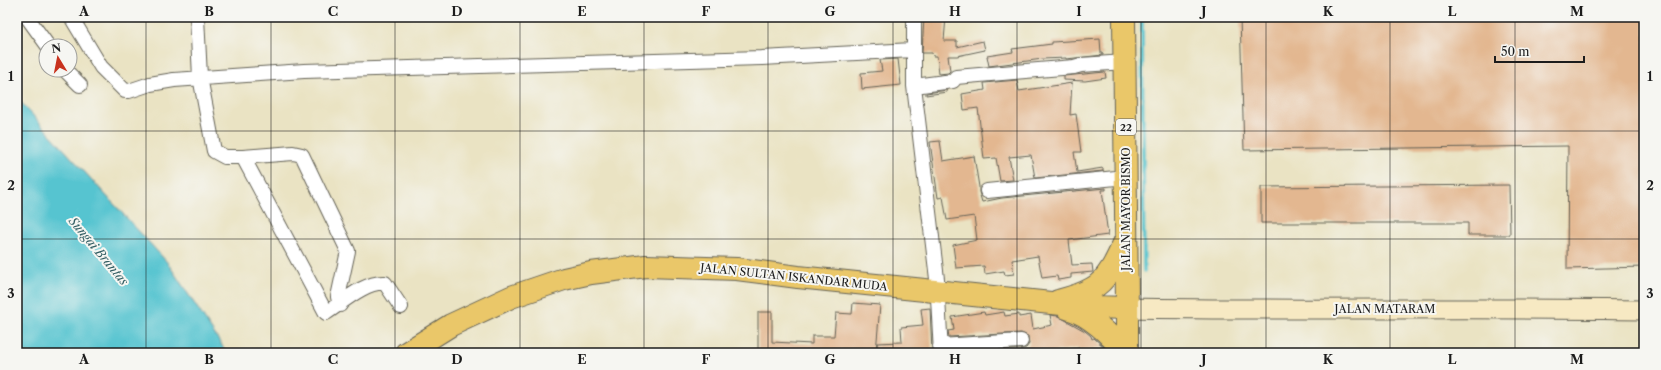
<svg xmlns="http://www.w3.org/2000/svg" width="1661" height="370" font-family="'Libre Caslon Text',serif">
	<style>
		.water { fill: #57c4d0; stroke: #3a7076 }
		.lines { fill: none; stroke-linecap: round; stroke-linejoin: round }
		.stream { stroke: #57c4d0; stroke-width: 3.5 }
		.building { fill: #e3b790 }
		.minor-casing { stroke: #646256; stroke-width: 16 }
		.secondary-casing { stroke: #646256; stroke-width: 21 }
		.primary-casing { stroke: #646256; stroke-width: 24 }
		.trunk-casing { stroke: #646256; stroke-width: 24 }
		.minor { stroke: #fff; stroke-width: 14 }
		.secondary { stroke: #f7e9c3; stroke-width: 19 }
		.primary { stroke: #eac769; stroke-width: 22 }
		.trunk { stroke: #eac769; stroke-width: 22 }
		.grid { fill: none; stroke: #1c1c1c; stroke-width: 1; stroke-opacity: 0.55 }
		.labels { text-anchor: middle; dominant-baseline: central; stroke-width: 4; stroke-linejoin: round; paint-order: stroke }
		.shield { fill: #f6f6f2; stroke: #5d5d5c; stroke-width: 1 }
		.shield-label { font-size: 10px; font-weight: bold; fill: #1c1c1c }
		.street-label { font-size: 11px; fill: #1c1c1c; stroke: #f6f6f2 }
		.water-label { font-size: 12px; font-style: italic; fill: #345f64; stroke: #f6f6f2 }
		.neatline { fill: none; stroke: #1c1c1c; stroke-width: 1.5 }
		.grid-label { font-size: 13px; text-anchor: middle; font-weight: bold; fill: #1c1c1c }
	</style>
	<rect width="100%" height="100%" fill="#f6f6f2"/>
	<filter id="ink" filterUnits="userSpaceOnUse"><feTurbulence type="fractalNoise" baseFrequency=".025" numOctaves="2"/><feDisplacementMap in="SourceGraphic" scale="8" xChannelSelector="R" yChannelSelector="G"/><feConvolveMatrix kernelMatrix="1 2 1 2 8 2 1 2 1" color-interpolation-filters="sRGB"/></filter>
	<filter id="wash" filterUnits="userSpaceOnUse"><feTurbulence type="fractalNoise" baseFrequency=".012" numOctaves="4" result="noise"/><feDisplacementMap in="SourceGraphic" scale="16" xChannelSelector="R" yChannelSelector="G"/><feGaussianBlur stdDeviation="0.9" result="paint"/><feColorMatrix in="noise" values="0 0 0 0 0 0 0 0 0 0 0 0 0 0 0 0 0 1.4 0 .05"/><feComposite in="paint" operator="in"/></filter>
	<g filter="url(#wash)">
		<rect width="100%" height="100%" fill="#eae3c3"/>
		<path class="water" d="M17 98 167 262 227 353H17Z"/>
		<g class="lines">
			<path class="stream" d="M1142 17 1144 271"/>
		</g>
		<g id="blocks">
			<path class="building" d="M924 17H946L944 41H957V47L983 41 985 50 957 56H948L950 71 948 73 939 74 937 56H933L932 53H922Z
				M1240 17H1644V267L1567 269 1568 146 1244 150Z
				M1100 39 1101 53H1103V55L1066 59V58L1043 59 989 66 987 56 1013 52 1012 49 1052 44V42Z
				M898 59 901 85 862 89 861 73 882 71 880 60Z
				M1105 72 1106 78 1085 81 1064 80V76Z
				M1017 80 1019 91 1072 83 1070 115 1076 114 1081 152H1074L1077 172 1103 168V171L1035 178 1031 155 1009 157 1013 180 1000 181 996 158 984 159 978 108 964 110 962 94 985 90 984 83Z
				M947 90V92L926 95V93Z
				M940 141 943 161 974 156 979 187V192L982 202 1002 198 1106 188V190H1102L1108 235 1069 240 1072 265 1092 264 1093 272 1071 274V278L1058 280 1057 276 1042 278 1038 256 1012 260 1014 274 1005 275 1004 271 985 274 984 266 956 268 953 245 977 240 974 216 947 220 943 197 938 198 930 142Z
				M1509 185 1510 235H1468V223H1261V187Z
				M853 303 880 305 876 352 837 350V353H758V312H772V342L812 344V336H834L836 313 852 314Z
				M930 308 932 353H878L877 343 902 342 901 327 923 325 921 309Z
				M984 312 985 315 1004 312 1005 316 1019 314V317L1031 315 1033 329 1052 325 1050 315 1058 316 1085 331 1091 336 1092 339 1094 338 1104 347 1079 351V348L1047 353H965L1022 349 1026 348 1029 344 1028 336 1021 333 949 337 948 331 954 330 952 317Z"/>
		</g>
	</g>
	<g filter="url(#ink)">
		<use href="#blocks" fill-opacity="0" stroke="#646256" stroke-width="1"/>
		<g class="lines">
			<defs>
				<path id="minor" d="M27 17 48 46
					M71 17 101 67 125 91H129L150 84 174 80 304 71 762 58 913 50
					M197 17 200 77 214 151 225 157H243L326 313C342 303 365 281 385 283L401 307
					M914 17V86L937 279 941 353
					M65 70 80 85
					M914 86 953 81 956 77 1074 67 1081 65 1125 62
					M243 157 293 153 302 155 348 251 338 297 340 305
					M987 191 1126 177
					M940 346 1021 341"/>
				<path id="secondary" d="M1127 308C1299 311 1472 307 1644 310"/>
				<path id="primary" d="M1127 308V353"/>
				<path id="trunk" d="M1058 301C1069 298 1081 295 1091 289 1108 281 1118 257 1125 241
					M1067 308C1091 315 1110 335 1126 353
					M406 353 451 325 511 297 564 279 591 273 646 266 737 269 798 277 1051 303 1094 307 1127 308 1124 17"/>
			</defs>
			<use href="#minor" class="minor-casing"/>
			<use href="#secondary" class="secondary-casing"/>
			<use href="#primary" class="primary-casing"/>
			<use href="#trunk" class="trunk-casing"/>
			<use href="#minor" class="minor"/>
			<use href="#secondary" class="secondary"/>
			<use href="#primary" class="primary"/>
			<use href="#trunk" class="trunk"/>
		</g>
	</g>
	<path class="grid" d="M146 17V353M271 17V353M395 17V353M520 17V353M644 17V353M768 17V353M893 17V353M1017 17V353M1141 17V353M1266 17V353M1390 17V353M1515 17V353M17 131H1644M17 239H1644"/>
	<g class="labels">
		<rect class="shield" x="1116" y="119" width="20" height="16" rx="3"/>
		<g class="shield-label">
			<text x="1126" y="127">22</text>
		</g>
		<g class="street-label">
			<text transform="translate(1126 209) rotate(-90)">JALAN MAYOR BISMO</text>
			<text transform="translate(794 277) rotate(6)">JALAN SULTAN ISKANDAR MUDA</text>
			<text x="1385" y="309">JALAN MATARAM</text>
		</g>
		<g class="water-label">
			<text transform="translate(99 251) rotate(50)">Sungai Brantas</text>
		</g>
	</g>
	<rect width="1661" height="370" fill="none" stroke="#f6f6f2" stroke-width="44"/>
	<g transform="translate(58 58) rotate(350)"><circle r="19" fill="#f6f6f2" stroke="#9f9f9c"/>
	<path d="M0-3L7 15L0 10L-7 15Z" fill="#c8321e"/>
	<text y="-6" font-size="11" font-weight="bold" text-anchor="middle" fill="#1c1c1c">N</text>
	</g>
	<path d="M1495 56v6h89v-6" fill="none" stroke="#1c1c1c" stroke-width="2"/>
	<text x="1501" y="56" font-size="12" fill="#1c1c1c" stroke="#f6f6f2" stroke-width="3" paint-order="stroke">50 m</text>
	<rect x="22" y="22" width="1617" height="326" class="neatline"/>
	<g class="grid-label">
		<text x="84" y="16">A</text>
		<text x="209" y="16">B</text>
		<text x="333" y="16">C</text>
		<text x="457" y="16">D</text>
		<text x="582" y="16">E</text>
		<text x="706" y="16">F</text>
		<text x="830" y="16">G</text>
		<text x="955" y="16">H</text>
		<text x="1079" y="16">I</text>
		<text x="1204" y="16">J</text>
		<text x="1328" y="16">K</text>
		<text x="1452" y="16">L</text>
		<text x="1577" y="16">M</text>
		<text x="11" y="81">1</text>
		<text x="1650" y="81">1</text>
		<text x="11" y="190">2</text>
		<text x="1650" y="190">2</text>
		<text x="11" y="298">3</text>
		<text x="1650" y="298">3</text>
		<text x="84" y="364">A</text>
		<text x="209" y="364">B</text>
		<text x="333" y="364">C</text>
		<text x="457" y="364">D</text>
		<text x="582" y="364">E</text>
		<text x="706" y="364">F</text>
		<text x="830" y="364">G</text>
		<text x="955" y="364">H</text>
		<text x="1079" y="364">I</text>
		<text x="1204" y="364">J</text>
		<text x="1328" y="364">K</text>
		<text x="1452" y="364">L</text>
		<text x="1577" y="364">M</text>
	</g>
</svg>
